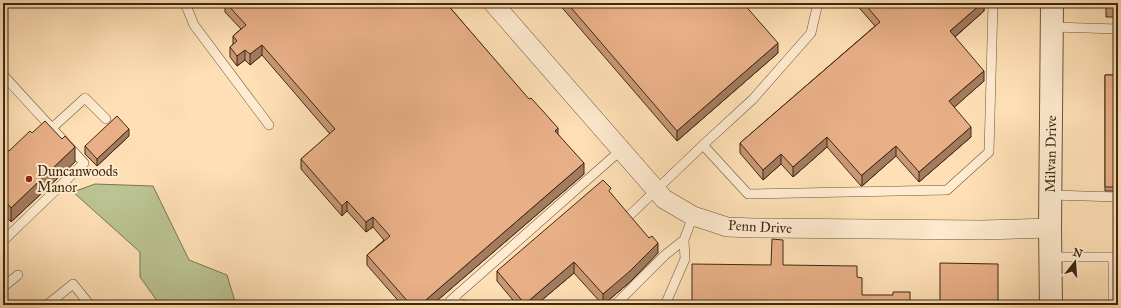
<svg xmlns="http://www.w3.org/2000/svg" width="1121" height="308" font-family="'IM FELL Great Primer',serif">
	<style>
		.green { fill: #bbc392; stroke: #7c7652 }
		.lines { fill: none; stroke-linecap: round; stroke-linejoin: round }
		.service-casing { stroke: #6e563b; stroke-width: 10 }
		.minor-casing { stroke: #6e563b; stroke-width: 20 }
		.tertiary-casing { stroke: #6e563b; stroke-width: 24 }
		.service { stroke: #ffebd0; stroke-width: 9 }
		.minor { stroke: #ffebd0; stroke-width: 19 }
		.tertiary { stroke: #ffebd0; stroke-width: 22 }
		.wall { fill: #c89775; stroke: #3e2812 }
		.shaded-wall { fill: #a37b5f; stroke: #3e2812 }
		.building { fill: #e9b088; stroke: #3e2812 }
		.poi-dot { fill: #8f2418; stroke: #ffebd0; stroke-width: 1.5 }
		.labels { text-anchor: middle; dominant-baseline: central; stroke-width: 4; stroke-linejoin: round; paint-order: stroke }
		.street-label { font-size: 14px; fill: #3e2812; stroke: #ffebd0 }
		.poi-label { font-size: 14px; fill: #3e2812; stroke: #ffebd0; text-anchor: start }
	</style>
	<rect width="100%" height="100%" fill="#ffe0b6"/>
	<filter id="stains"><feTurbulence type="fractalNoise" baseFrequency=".005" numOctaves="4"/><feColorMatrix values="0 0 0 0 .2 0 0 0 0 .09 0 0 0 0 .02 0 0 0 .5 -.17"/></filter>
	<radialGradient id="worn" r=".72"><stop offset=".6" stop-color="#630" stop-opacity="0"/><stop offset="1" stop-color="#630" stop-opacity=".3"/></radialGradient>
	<path class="green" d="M95 184 153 186 189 260 227 275 236 305H160L140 277V252L73 192Z"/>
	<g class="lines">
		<defs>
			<path id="service" d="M185 3 194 25 269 125
				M1053 27 1118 29
				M3 75 84 163 4 240
				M52 128 85 98 106 119
				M703 145 748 194 947 190 989 152 993 3
				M1051 195 1118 197
				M630 215 703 145 753 99 811 33 818 3
				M1051 257H1113V305
				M3 287 18 275
				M47 305 73 284 90 305
				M466 305 450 301 621 150
				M615 305 665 255 684 240 693 216
				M665 305 685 259 684 240"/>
			<path id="minor" d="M493 3 664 199 693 216 709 221 727 227 754 228 981 230 1050 228"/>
			<path id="tertiary" d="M1051 305 1050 228 1052 3"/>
		</defs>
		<use href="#service" class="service-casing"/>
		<use href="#minor" class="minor-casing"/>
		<use href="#tertiary" class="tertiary-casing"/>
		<use href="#service" class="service"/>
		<use href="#minor" class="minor"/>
		<use href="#tertiary" class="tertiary"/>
	</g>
	<path class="wall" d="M225 3H446L558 134 584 174 432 305H402L367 265V255L384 240 373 227 366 232 347 211 342 216 301 169V159L330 134 262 55 250 65 245 60 237 66 230 57V47L233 44V36L241 29 225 12Z
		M558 3H743L778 53 677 141Z
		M855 3H984V11L955 37 984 81 954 107 971 137 919 182 896 156 862 186H861L827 147 793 177 781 164 763 180 740 153V143L875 26Z
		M1106 3H1118V17H1106Z
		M1105 75H1118V191H1105Z
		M32 133 75 162 11 222 3 213V145L9 151Z
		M129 136 97 166 85 154V146Z
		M611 194 658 253 630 282 603 305 574 273 536 305H517L497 281V271Z"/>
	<path class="shaded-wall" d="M982 3H984V11L950 41V31Z
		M778 43V53L677 141V131Z
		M262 45V55L250 65V54Z
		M245 50V60L237 66V56Z
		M984 71V81L949 112V101Z
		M971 127V137L919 182V172Z
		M558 128V139L555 131Z
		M129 129V136L97 166V159Z
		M827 137V147L793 177V167Z
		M896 146V156L862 186V175Z
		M75 147V162L11 222V208Z
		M781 154V164L763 180V170Z
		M584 163V174L432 305H420Z
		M347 201V211L342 216V206Z
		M373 217V227L366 232V222Z
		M658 243V253L630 282 603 305V294Z
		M574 262V273L536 305H525V304Z"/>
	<path class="building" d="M226 3H446L529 99 531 98 542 110 558 128 555 131 584 163 420 305H411L367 255 390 236 373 217 366 222 347 201 342 206 301 159 335 129 262 45 250 54 245 50 237 56 230 47 237 41 233 36 246 25Z
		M567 3H743L778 43 677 131Z
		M864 3H982L950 31 984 71 949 101 971 127 919 172 896 146 862 175H861L827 137 793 167 781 154 763 170 740 143 880 22Z
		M1106 3H1118V7H1106Z
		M1105 75H1118V187H1105Z
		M117 116 129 129 97 159 85 146Z
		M45 121 62 139 65 136 75 147 11 208 3 198V145L9 151 30 131 32 133Z
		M603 180 611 188 609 191 649 238 652 236 658 243 630 271 603 294 574 262 525 304 497 271Z
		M772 239 783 240V265L857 266V277L862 278V295H893V292H910V305H692V264L771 265Z
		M940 263 998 264V305H940Z"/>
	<circle class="poi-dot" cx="29" cy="179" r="4"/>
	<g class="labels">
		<g class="street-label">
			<text transform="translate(1051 154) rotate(-89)">Milvan Drive</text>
			<text transform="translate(760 227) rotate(3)">Penn Drive</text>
		</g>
		<g class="poi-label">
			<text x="37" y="171">Duncanwoods<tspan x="37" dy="16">Manor</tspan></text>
		</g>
	</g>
	<rect width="1121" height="308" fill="none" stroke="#ffe0b6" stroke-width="16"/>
	<rect x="4" y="4" width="1113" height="300" fill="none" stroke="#3e2812" stroke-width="2"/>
	<rect x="8" y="8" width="1105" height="292" fill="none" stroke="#3e2812"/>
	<g transform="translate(1075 262) rotate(17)" stroke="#ffebd0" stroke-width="3" paint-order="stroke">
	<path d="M0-3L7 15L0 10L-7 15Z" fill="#3e2812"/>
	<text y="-6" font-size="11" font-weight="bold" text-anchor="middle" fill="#3e2812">N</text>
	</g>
	<rect width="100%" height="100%" filter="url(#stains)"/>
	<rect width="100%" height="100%" fill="url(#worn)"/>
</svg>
